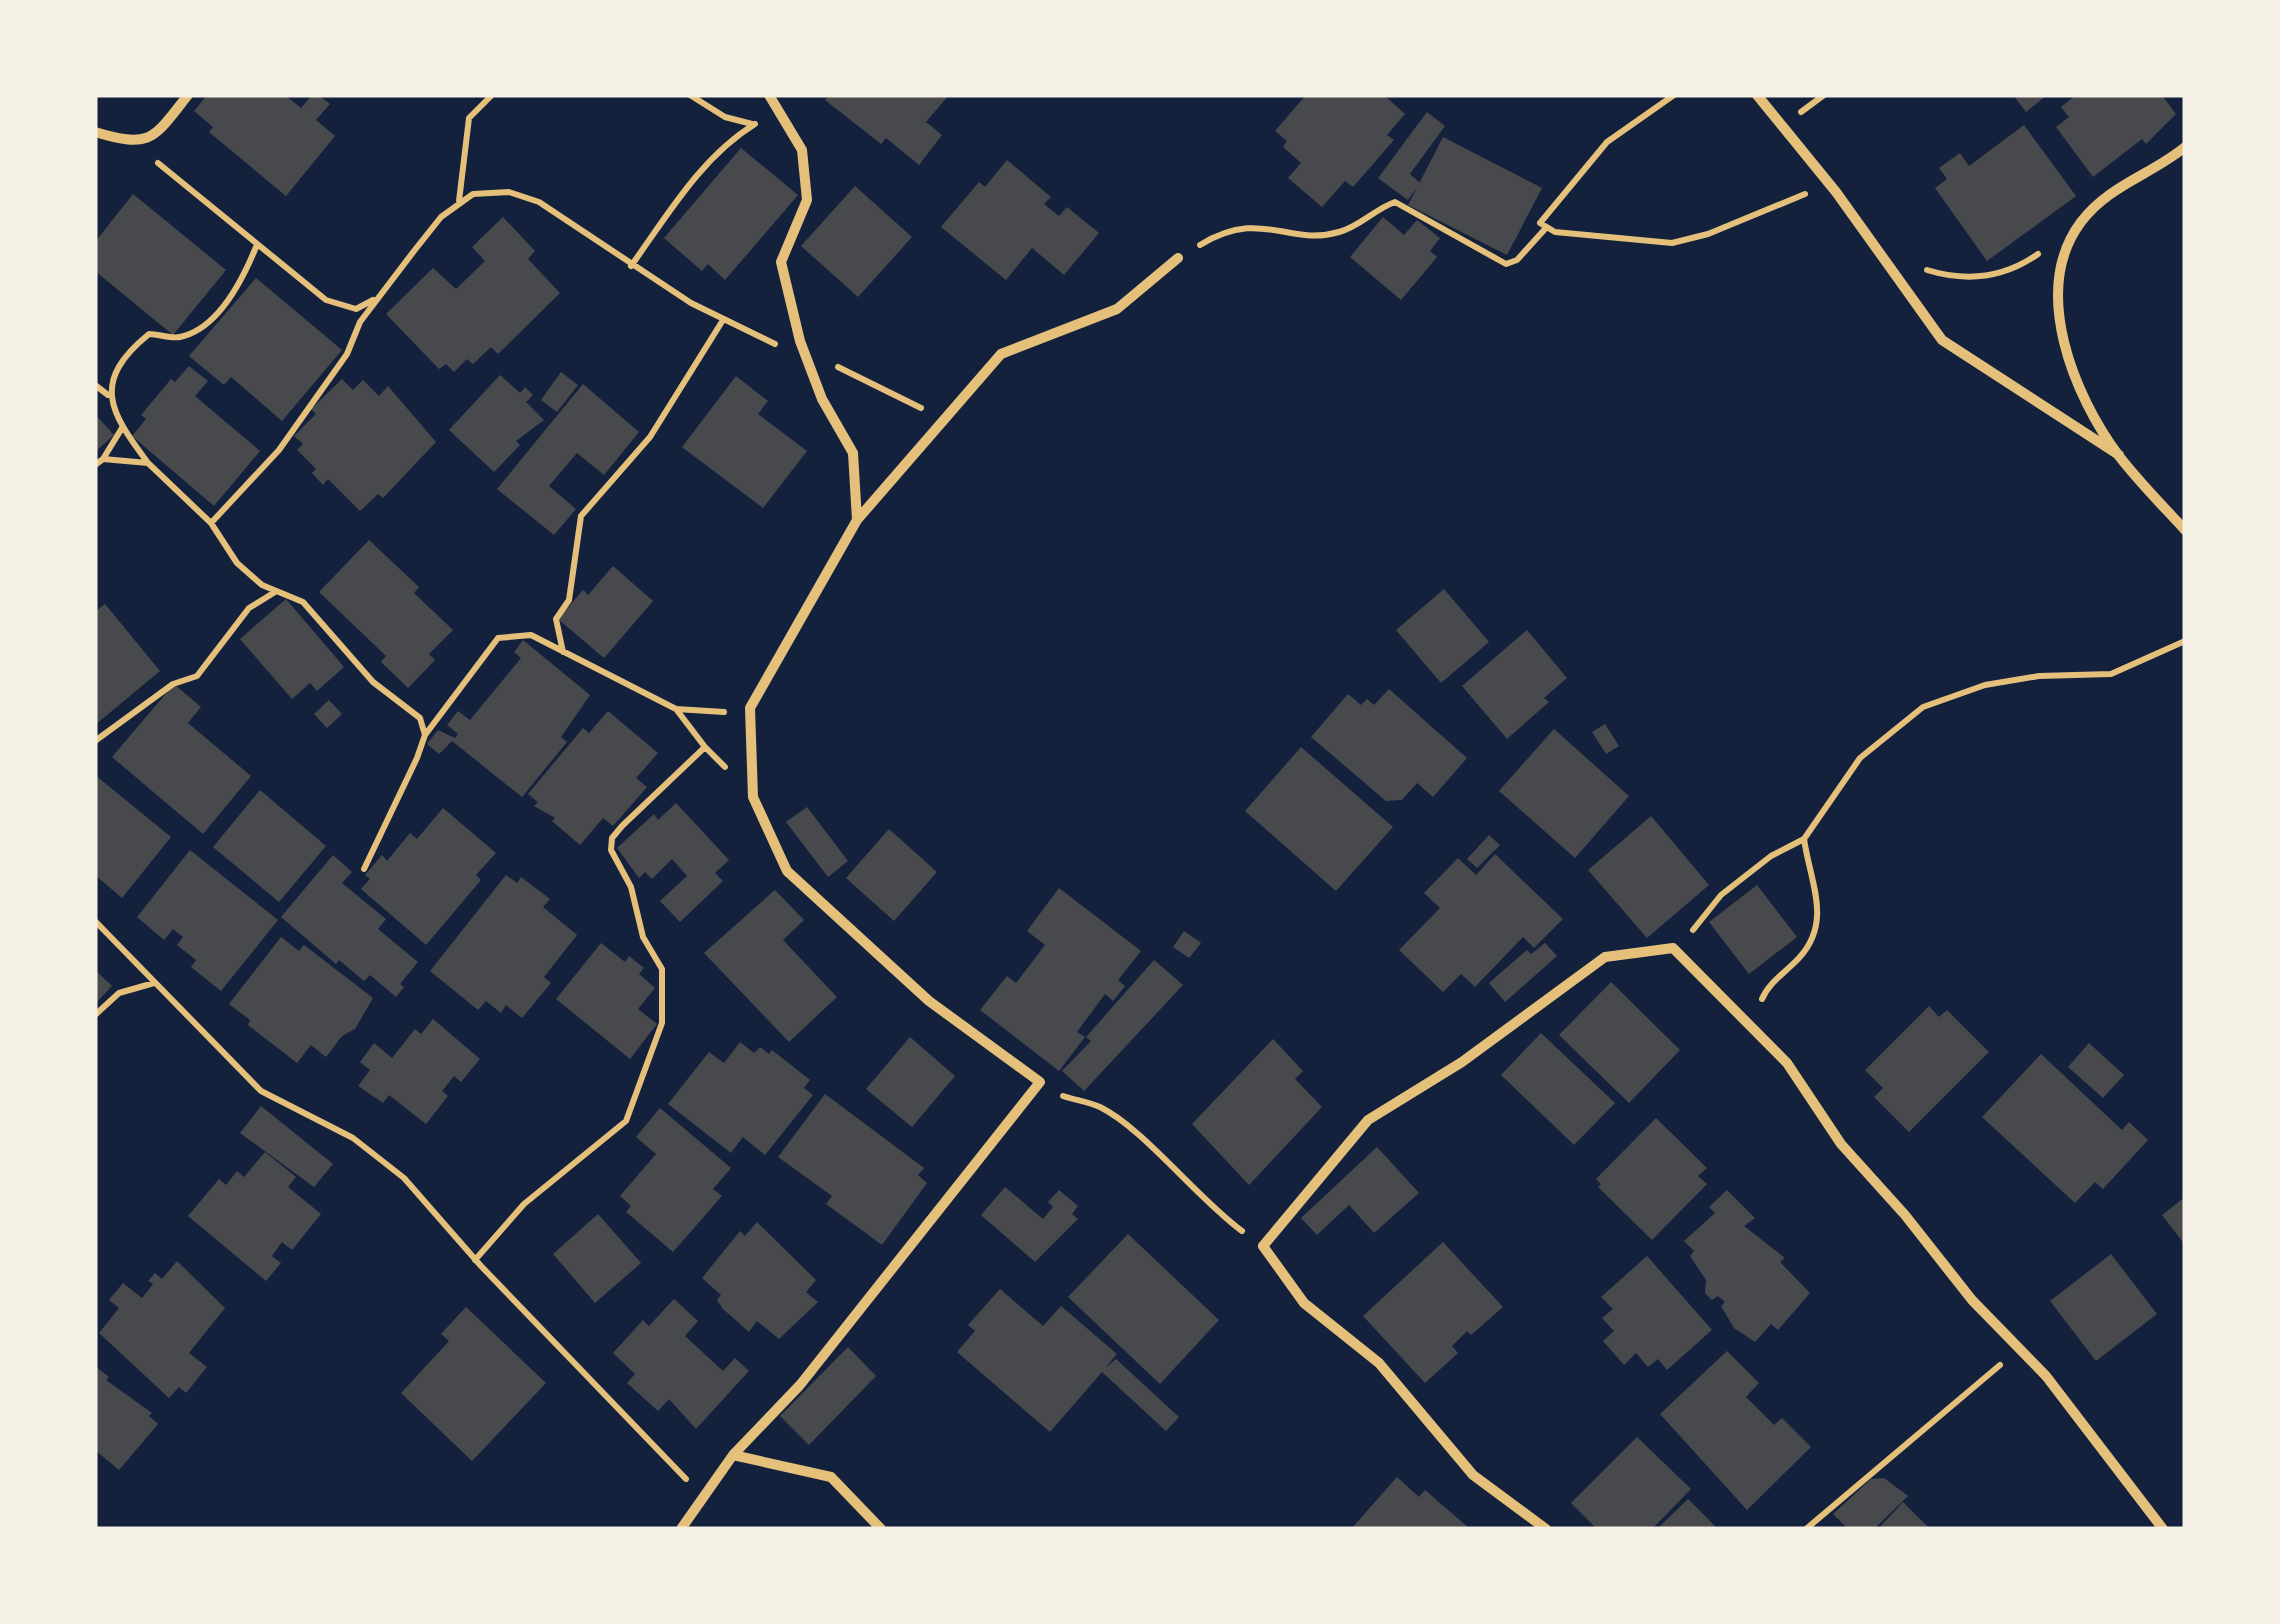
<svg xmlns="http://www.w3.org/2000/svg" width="2280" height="1624" font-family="'Alegreya Sans',sans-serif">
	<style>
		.building { fill: #48494c }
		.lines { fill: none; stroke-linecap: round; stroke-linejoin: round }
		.path { stroke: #e5c07b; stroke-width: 6 }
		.minor { stroke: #e5c07b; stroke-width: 10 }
	</style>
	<rect width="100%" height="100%" fill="#14213d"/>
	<path class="building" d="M207 95H285L301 108 312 95H318L330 104 316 120 335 136 286 196 209 132 213 127 194 111Z
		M829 95H949L926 122 942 135 919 165 886 138 881 144 825 100Z
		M1306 95H1384L1405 114 1387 135 1394 140 1353 187 1345 181 1322 207 1288 178 1301 163 1283 147 1287 141 1275 131Z
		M2013 95H2047L2026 112Z
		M2076 95H2162L2176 114 2146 144 2142 139 2093 177 2056 127 2069 117 2061 107Z
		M1427 112 1445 126 1410 174 1420 183 1408 200 1378 178Z
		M2024 125 2076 196 1987 261 1935 188 1947 179 1939 168 1960 153 1969 166Z
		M1443 137 1542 188 1507 255 1408 205Z
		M741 148 798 195 725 280 708 264 702 271 664 238Z
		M1007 160 1051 197 1044 204 1059 216 1067 207 1099 233 1064 275 1032 248 1006 280 941 227 979 182 985 187Z
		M855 186 912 237 858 297 801 246Z
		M133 194 226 270 173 335 95 271V242Z
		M503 217 535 251 528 259 560 293 498 354 491 347 473 364 467 359 454 372 446 364 439 369 386 314 433 268 456 289 485 261 472 247Z
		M1383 217 1404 235 1417 220 1440 238 1430 251 1437 257 1401 300 1350 257Z
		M256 278 342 350 282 421 231 377 224 385 189 356Z
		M189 366 208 381 195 396 260 451 214 506 132 436 146 419 141 415 171 379 175 382Z
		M561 372 578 385 557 412 541 400Z
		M500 375 520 393 525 387 533 395 526 402 544 420 516 441 520 445 494 472 449 430Z
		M736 376 768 401 758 414 807 451 763 508 682 447Z
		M342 379 353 390 363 380 379 396 388 386 436 442 383 498 378 494 360 511 328 479 323 485 312 473 316 469 297 450 303 444 294 436 316 414 311 409Z
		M583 384 639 432 604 475 577 453 549 486 576 509 554 535 497 489Z
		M95 414 114 435 95 452Z
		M369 540 419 587 414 593 453 630 429 654 435 660 408 688 381 662 386 656 319 592Z
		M613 566 653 601 604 658 558 619 583 590 588 595Z
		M1444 589 1489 642 1441 683 1396 630Z
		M286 599 344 667 317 691 310 683 292 699 240 639Z
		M105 604 160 671 95 725V612Z
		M1527 630 1567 678 1544 698 1549 702 1507 739 1462 686Z
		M523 640 590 695 561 737 567 742 522 797 452 741 439 754 427 744 438 730 455 738 458 734 447 725 458 711 470 720 521 658 514 652Z
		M174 684 201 707 188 723 251 776 203 834 112 757Z
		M1389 689 1467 758 1433 797 1417 783 1402 800 1386 801 1311 737 1348 694 1361 705 1367 699 1374 705Z
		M329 700 342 714 327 728 314 714Z
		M608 711 658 753 636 778 647 787 613 826 603 818 580 845 552 821 555 818 534 806 538 802 528 794 583 728 589 733Z
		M1605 724 1619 746 1606 754 1592 732Z
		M1554 729 1629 796 1575 858 1499 791Z
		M1301 747 1393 827 1336 891 1245 811Z
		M95 775 171 837 122 898 95 875Z
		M260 790 326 846 279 902 213 847Z
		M676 803 729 860 715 873 723 881 680 922 660 901 687 876 672 859 652 879 645 872 639 878 617 848 654 814 658 820Z
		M807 807 848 861 828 877 786 822Z
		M443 808 496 853 476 875 481 880 426 945 361 889 370 879 365 875 382 855 387 861 410 833 417 839Z
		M1651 816 1709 885 1647 938 1588 870Z
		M889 829 937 872 894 921 846 878Z
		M1489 835 1500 845 1477 868 1467 859Z
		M190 850 278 920 221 991 191 967 196 960 177 945 183 937 173 929 164 940 137 917Z
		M1495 854 1563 919 1534 948 1523 937 1475 987 1461 974 1443 992 1399 950 1440 908 1424 893 1458 858 1476 875Z
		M333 855 352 872 342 883 386 919 378 929 418 962 400 984 404 987 396 997 370 975 364 981 339 960 336 964 281 917Z
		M506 875 517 883 521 877 550 899 543 907 577 935 544 977 551 983 522 1018 506 1005 501 1013 486 1001 478 1010 430 971Z
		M1757 885 1797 937 1749 974 1709 922Z
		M1059 888 1141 951 1118 980 1125 986 1113 1001 1105 994 1077 1032 1085 1037 1059 1071 980 1010 1007 976 1016 983 1045 945 1027 931Z
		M775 890 804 920 783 940 837 997 789 1042 704 953Z
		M1184 931 1201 943 1189 958 1173 947Z
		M281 937 299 951 304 945 373 998 355 1029 342 1036 326 1057 311 1045 297 1063 248 1025 250 1020 229 1004Z
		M601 943 625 962 629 956 644 968 639 974 655 988 638 1009 657 1024 630 1059 556 999Z
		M1545 943 1557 956 1505 1002 1489 983 1527 950 1531 954Z
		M1154 960 1183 985 1084 1091 1062 1071 1091 1041 1086 1037Z
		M95 970 112 986 95 1004Z
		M1611 982 1680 1050 1629 1103 1559 1035Z
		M1929 1006 1939 1017 1947 1010 1989 1052 1909 1132 1874 1097 1883 1088 1865 1070Z
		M433 1019 480 1059 461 1082 454 1076 442 1091 448 1096 426 1124 389 1095 383 1103 358 1086 370 1070 360 1062 374 1043 392 1058 415 1029 421 1034Z
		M1541 1033 1615 1103 1574 1145 1501 1075Z
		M910 1037 955 1076 912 1127 866 1089Z
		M1273 1039 1303 1071 1295 1079 1322 1107 1249 1185 1192 1124Z
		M740 1042 754 1053 760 1047 769 1054 772 1050 810 1080 804 1088 813 1095 765 1155 743 1137 731 1153 668 1104 709 1052 724 1063Z
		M2089 1043 2124 1075 2103 1098 2068 1067Z
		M2041 1054 2122 1130 2129 1122 2148 1140 2103 1189 2095 1182 2075 1203 1982 1117Z
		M825 1094 924 1168 918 1175 927 1183 882 1245 826 1204 832 1196 778 1157Z
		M261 1106 333 1164 314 1187 240 1133Z
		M660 1108 731 1168 713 1189 722 1196 673 1252 626 1212 631 1206 620 1196 656 1154 636 1137Z
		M1656 1118 1707 1168 1698 1176 1707 1184 1652 1240 1598 1187 1601 1184 1596 1179Z
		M1377 1147 1419 1193 1374 1233 1349 1205 1317 1235 1301 1218Z
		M265 1152 296 1177 288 1187 321 1214 292 1250 282 1242 272 1256 281 1263 266 1281 188 1216 219 1179 226 1185 237 1171 244 1177Z
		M1005 1187 1043 1219 1053 1207 1048 1202 1059 1190 1078 1206 1072 1214 1078 1219 1035 1262 981 1215Z
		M1727 1190 1755 1218 1744 1226 1785 1258 1780 1262 1810 1293 1778 1330 1771 1324 1755 1342 1734 1328 1721 1306 1725 1302 1718 1296 1712 1300 1705 1293 1706 1280 1690 1256 1694 1251 1684 1241 1715 1213 1709 1207Z
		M2185 1197V1245L2162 1215Z
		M598 1214 641 1263 595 1303 553 1254Z
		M757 1222 816 1280 806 1292 818 1302 779 1339 757 1321 749 1332 723 1309 717 1300 721 1295 702 1278 740 1231 745 1236Z
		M1128 1234 1219 1320 1160 1384 1068 1297Z
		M1443 1242 1503 1307 1471 1335 1467 1331 1452 1346 1458 1353 1425 1383 1363 1316Z
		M2111 1254 2157 1314 2096 1361 2050 1301Z
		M1647 1256 1712 1330 1667 1370 1658 1359 1648 1367 1636 1353 1624 1365 1603 1341 1614 1331 1602 1318 1613 1309 1601 1297Z
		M177 1261 225 1308 189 1353 207 1367 186 1393 179 1387 169 1398 99 1333 119 1308 109 1300 123 1283 142 1298 153 1284 148 1281 155 1273 162 1279Z
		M1000 1289 1043 1326 1061 1306 1117 1354 1105 1368 1116 1359 1179 1417 1166 1431 1102 1372 1050 1432 957 1352 975 1331 968 1325Z
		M674 1299 698 1321 685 1336 723 1371 735 1358 749 1371 696 1429 669 1399 658 1411 627 1383 635 1374 613 1353 643 1320 649 1326Z
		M466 1307 546 1383 472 1461 401 1393 449 1341 441 1334Z
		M848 1347 876 1376 809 1445 780 1416Z
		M1727 1351 1759 1383 1746 1397 1774 1425 1782 1418 1811 1447 1747 1510 1660 1414Z
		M95 1366 109 1377 106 1380 152 1413 149 1416 158 1424 119 1470 95 1450Z
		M1637 1437 1691 1489 1652 1529H1597L1571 1503Z
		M1397 1477 1419 1497 1425 1490 1470 1529H1351Z
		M1884 1478 1908 1496 1874 1529H1848L1833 1514 1871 1479Z
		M1688 1499 1718 1529H1657Z
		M1903 1502 1928 1527 1878 1529Z"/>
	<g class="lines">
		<path class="path" d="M690 95 725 117 752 124
			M1674 95 1607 142 1540 223 1555 232 1672 243 1708 234 1805 194
			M1801 112 1824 95
			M158 163 326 300 356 309 373 300
			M459 201 469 118 492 95
			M1200 245C1262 207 1288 247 1339 232 1359 227 1375 209 1395 202L1506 264 1517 260 1545 229
			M631 266C667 216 701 157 755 124
			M1927 270C1966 282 2004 278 2038 254
			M838 367 921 408
			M95 385 108 395
			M103 459 122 428
			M148 463C110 412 90 382 149 334 159 334 171 339 180 337 218 329 243 279 256 247
			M95 465 103 459 148 463 211 523 237 563 262 585 303 602 373 682 420 718 425 735 417 758 364 869
			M211 523 279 450 347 354 360 322 414 251 441 217 473 194 509 192 539 202 691 303 775 344
			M563 652 556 619 569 600 581 516 650 437 723 320
			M425 735 498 638 531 635 676 709 724 712
			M95 741 173 684 197 676 249 608 275 592
			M705 747 725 767
			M95 921 261 1091 353 1138 404 1178 481 1266 686 1479
			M1693 930 1721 895 1771 856 1804 839 1860 758 1923 707 1985 685 2039 676 2111 674 2185 641
			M1762 999C1769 982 1786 972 1799 958 1833 921 1810 882 1804 839
			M95 1015 119 993 154 983
			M1063 1096C1075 1100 1089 1102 1100 1107 1143 1128 1197 1198 1242 1231
			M475 1260 524 1204 626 1121 662 1023V969L643 937 631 887 611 850 612 838 622 826 705 747 676 709
			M1806 1529 2000 1365"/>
		<path class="minor" d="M769 95 802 150 807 200 781 262 800 341 822 399 853 453 857 520 750 708 753 797 787 871 929 1001 1040 1082 800 1385 733 1455 831 1477 881 1529
			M1757 95 1836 192 1942 340 2119 455
			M95 132C152 149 153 139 188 95
			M2185 147C2151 175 2109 185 2081 222 2030 290 2074 396 2119 456 2139 482 2163 506 2185 530
			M857 520 1001 354 1117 309 1178 258
			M681 1529 733 1455
			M1546 1529 1473 1475 1379 1363 1304 1303 1263 1246 1368 1120 1462 1062 1605 957 1673 948 1787 1063 1841 1144 1905 1215 1972 1300 2046 1376 2163 1529"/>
	</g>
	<rect width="2280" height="1624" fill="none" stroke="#f6f1e7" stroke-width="195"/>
</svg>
